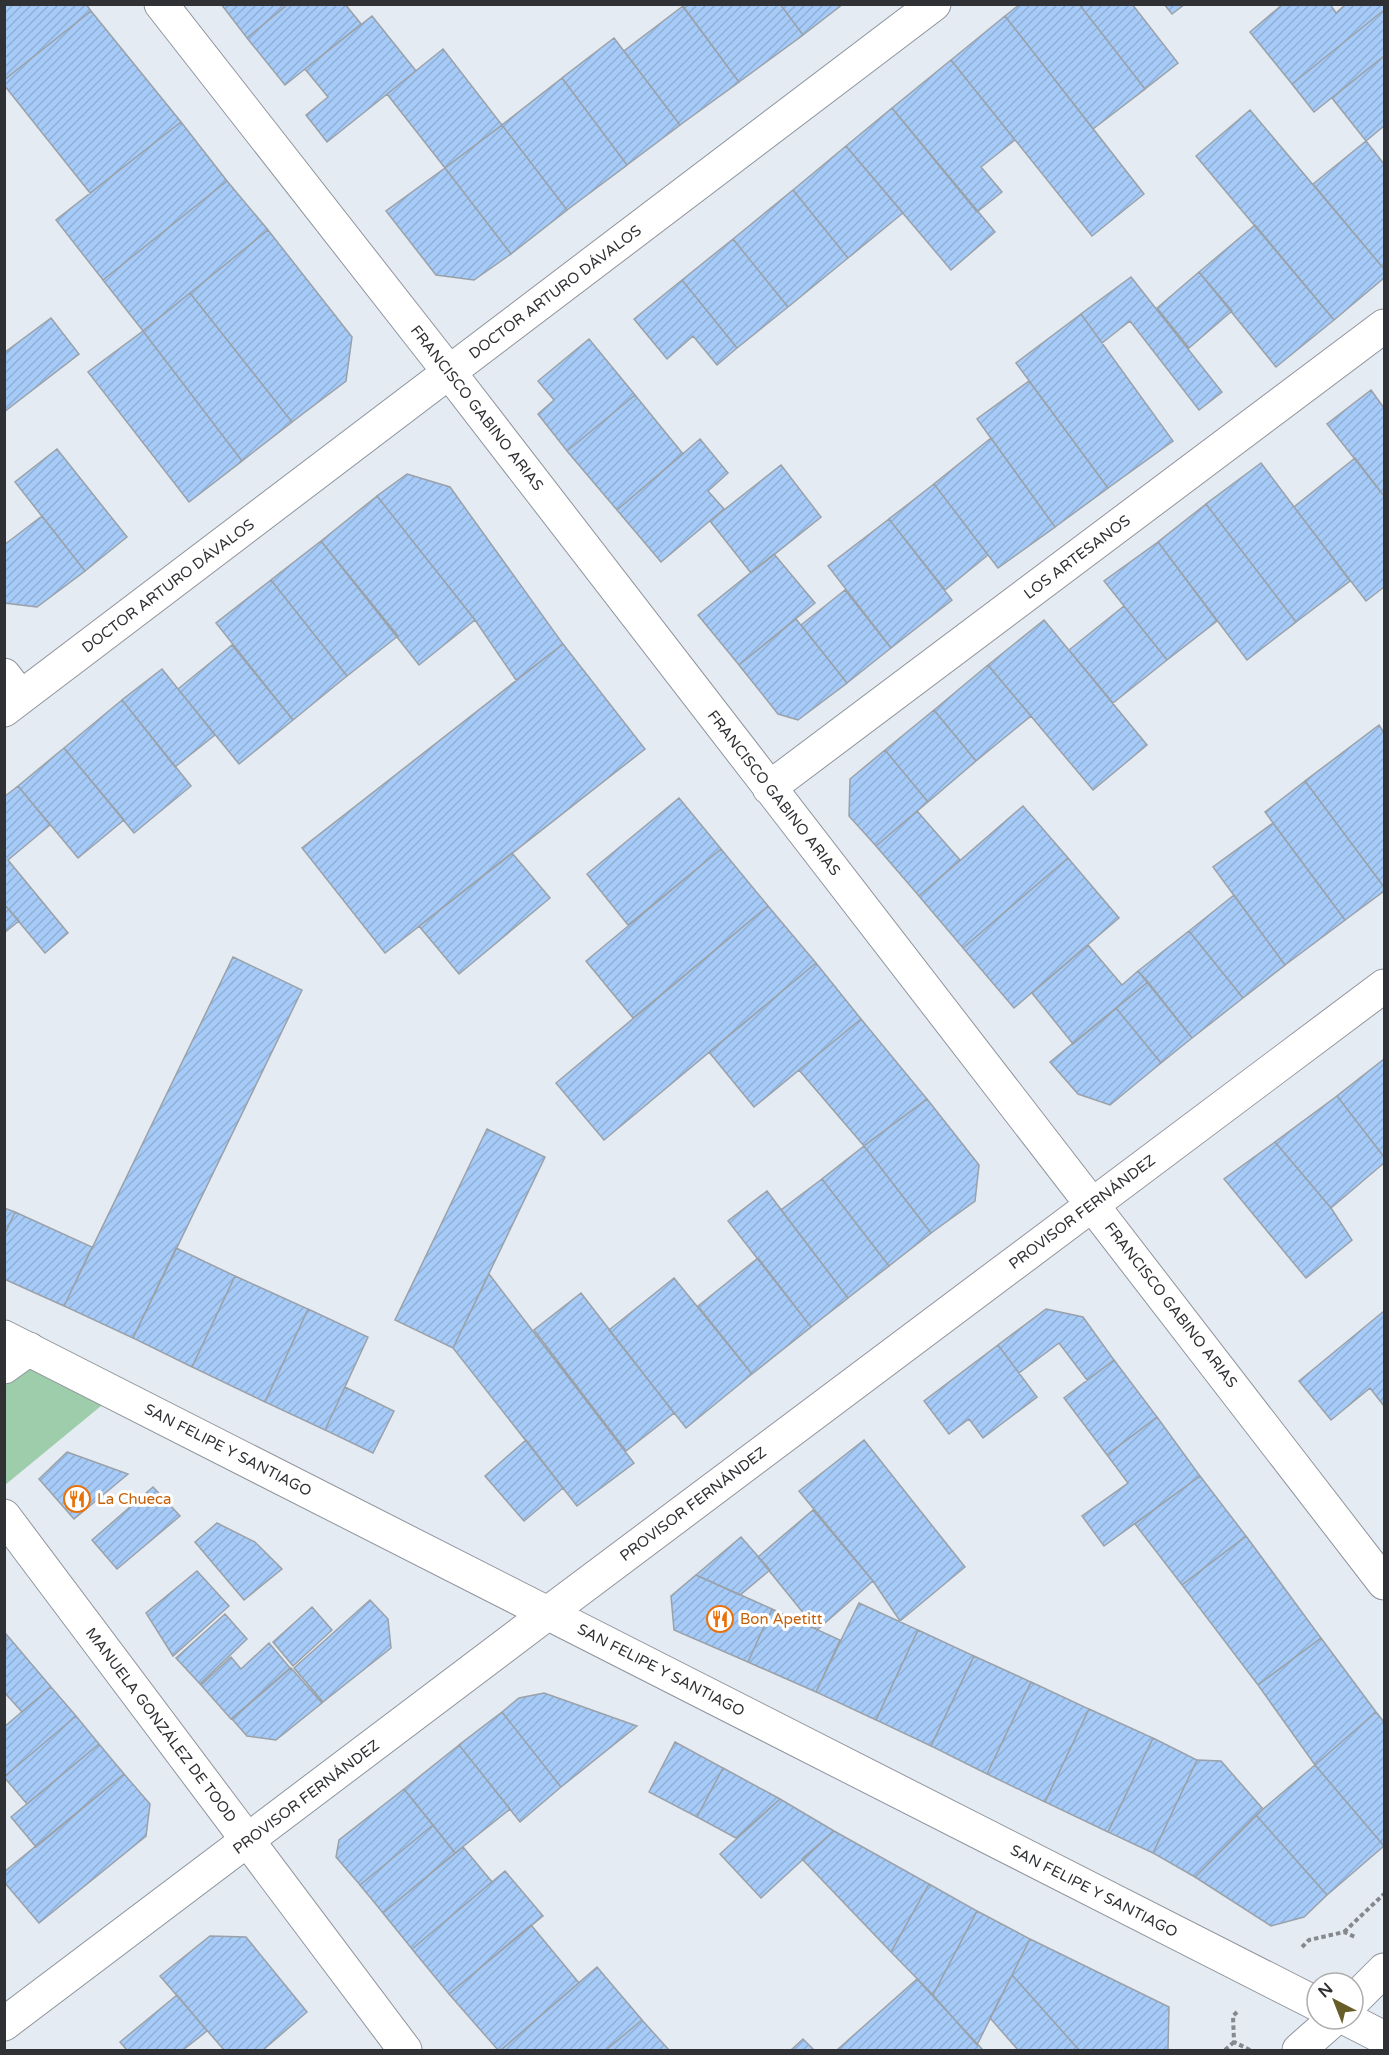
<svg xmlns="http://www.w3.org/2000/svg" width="1389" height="2055" font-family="'Varela Round',sans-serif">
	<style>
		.park { fill: #9dcdab }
		.building { fill: url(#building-hatch); stroke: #9ba1a8; stroke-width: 1.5 }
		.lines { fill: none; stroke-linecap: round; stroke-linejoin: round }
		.street-casing { stroke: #90959d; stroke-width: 35 }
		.secondary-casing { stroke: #90959d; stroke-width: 35 }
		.path { stroke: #85898e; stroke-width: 4; stroke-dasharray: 4.5 3; stroke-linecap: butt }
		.street { stroke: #fff; stroke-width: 33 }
		.secondary { stroke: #fff; stroke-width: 33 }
		.labels { text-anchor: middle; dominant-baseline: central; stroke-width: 6; stroke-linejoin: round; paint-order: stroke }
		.street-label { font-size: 15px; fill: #2f3134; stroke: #fff }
		.food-label { font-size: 15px; fill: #c56008; stroke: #fff; text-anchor: start }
	</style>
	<defs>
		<pattern id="building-hatch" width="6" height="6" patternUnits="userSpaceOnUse" patternTransform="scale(1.5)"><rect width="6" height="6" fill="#a6cbf8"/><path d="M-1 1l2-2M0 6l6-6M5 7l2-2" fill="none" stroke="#8fafd5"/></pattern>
	</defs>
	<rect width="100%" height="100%" fill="#e5ebf3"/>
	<path class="park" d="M4 1350 107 1401 5 1485 4 1484Z"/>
	<path class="building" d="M4 4H86L91 11 4 80Z
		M221 4H288L247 38Z
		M288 4H345L361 24 285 85 247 38Z
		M681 4H780L803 35 739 82Z
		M780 4H843L803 35Z
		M1020 4H1079L1145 89 1093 129 1005 16Z
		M1079 4H1132L1178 63 1145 89Z
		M1164 4H1185L1172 14Z
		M1283 4H1330L1336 13 1346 4H1384V10L1292 84 1250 32Z
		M683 6 739 82 680 125 624 51Z
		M1384 10V56L1314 112 1292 84Z
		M91 11 181 122 90 193 4 85V80Z
		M372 16 416 71 327 142 306 115 328 97 305 69Z
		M1005 16 1144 194 1092 236 951 60Z
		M614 38 680 125 627 165 562 78Z
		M443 49 502 125 445 168 387 94Z
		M1384 56V126L1366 141 1332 98Z
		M951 60 1015 140 981 167 1002 192 977 212 892 108Z
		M562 78 627 165 567 210 502 125Z
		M892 108 995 232 951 270 846 146Z
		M1250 110 1384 269V278L1334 320 1196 156Z
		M181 122 227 181 103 280 56 220Z
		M502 125 567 210 511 254 445 168Z
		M1366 141 1384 164V269L1313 184Z
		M846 146 903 213 848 258 793 190Z
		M445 168 511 254 474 280 436 275 386 211Z
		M227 181 268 230 143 331 103 280Z
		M793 190 848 258 788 307 733 239Z
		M1255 225 1334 320 1276 367 1199 272Z
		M268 230 352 337 346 381 292 422 190 293Z
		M733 239 788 307 737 348 682 280Z
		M1199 272 1232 311 1189 348 1157 308Z
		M1131 277 1222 392 1199 410 1130 321 1102 343 1081 314Z
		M682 280 737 348 717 365 693 336 667 359 634 319Z
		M190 293 292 422 242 461 143 331Z
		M1081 314 1173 441 1108 488 1016 363Z
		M51 318 79 354 4 412V353Z
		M143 331 242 461 189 502 88 372Z
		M589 339 635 395 567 451 538 414 554 400 538 381Z
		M1029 381 1108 488 1055 527 977 419Z
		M1371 390 1384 408V496L1327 424Z
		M635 395 683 454 617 510 567 451Z
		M991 438 1055 527 998 568 934 484Z
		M700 439 728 473 708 491 724 509 661 562 617 510Z
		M57 449 127 537 85 571 15 482Z
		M1355 458 1384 496V587L1366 601 1294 507Z
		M1261 463 1350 581 1296 622 1206 504Z
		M781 465 821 517 751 573 710 521Z
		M407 474 450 487 563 644 516 680 475 620 377 496Z
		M934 484 988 555 945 590 889 519Z
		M377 496 475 620 419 665 321 541Z
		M1206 504 1296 622 1247 660 1158 542Z
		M42 516 85 571 37 607 4 603V545Z
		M889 519 952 600 891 648 828 566Z
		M321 541 398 636 347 676 271 580Z
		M1158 542 1217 621 1167 660 1104 581Z
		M774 554 815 603 739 665 698 615Z
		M271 580 347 676 293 720 216 623Z
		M845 590 891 648 847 683 801 625Z
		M1124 606 1167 660 1113 703 1069 650Z
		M796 619 847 683 798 720 778 714 739 665Z
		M1044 620 1147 745 1093 790 988 665Z
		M563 644 645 749 385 953 302 848Z
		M232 645 293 720 239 764 178 689Z
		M988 665 1031 716 976 761 934 710Z
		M162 669 215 735 175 767 122 700Z
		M122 700 191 786 134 833 64 748Z
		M934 710 976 761 928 802 885 750Z
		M1379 725 1384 733V887L1305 781Z
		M64 748 124 820 78 858 18 786Z
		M885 750 928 802 876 846 849 816 850 779Z
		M1305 781 1384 887V891L1345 920 1265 812Z
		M18 786 50 825 8 860 68 933 45 953 4 904V797Z
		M679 798 721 849 628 925 587 874Z
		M1023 806 1068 858 963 948 919 896Z
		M917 811 960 860 919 896 876 846Z
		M1273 823 1345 920 1285 965 1213 867Z
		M721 849 768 906 633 1018 586 961Z
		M512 853 550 898 459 974 419 926Z
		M1068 858 1119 918 1014 1008 963 948Z
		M1234 895 1285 965 1243 998 1189 931Z
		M4 904 19 921 4 933Z
		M768 906 816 963 604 1140 556 1083Z
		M1189 931 1243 998 1192 1038 1138 971Z
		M1088 945 1122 985 1138 971 1148 982 1073 1044 1032 993Z
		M233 957 302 990 133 1338 64 1306Z
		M816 963 861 1019 754 1107 709 1052Z
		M1148 982 1192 1038 1161 1063 1116 1008Z
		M1116 1008 1161 1063 1110 1105 1078 1094 1050 1062Z
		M861 1019 927 1099 864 1146 799 1070Z
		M1384 1059V1157L1337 1096Z
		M1337 1096 1384 1157V1163L1331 1208 1275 1142Z
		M927 1099 979 1165 975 1201 931 1233 864 1146Z
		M487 1129 545 1157 453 1348 395 1320Z
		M1275 1142 1331 1208 1352 1240 1306 1278 1224 1179Z
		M864 1146 931 1233 889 1266 822 1179Z
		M822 1179 889 1266 848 1298 781 1210Z
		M767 1191 848 1298 811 1327 728 1221Z
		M4 1208 15 1212 4 1236Z
		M15 1212 92 1247 64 1306 4 1279V1236Z
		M176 1248 235 1276 192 1367 133 1338Z
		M758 1258 811 1327 752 1374 698 1306Z
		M489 1274 634 1463 577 1506 453 1348Z
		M235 1276 308 1309 265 1402 192 1367Z
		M674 1278 752 1374 686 1428 609 1330Z
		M581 1293 674 1413 626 1451 534 1330Z
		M308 1309 368 1337 325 1430 265 1402Z
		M1046 1309 1083 1317 1114 1360 1087 1380 1059 1343 1019 1373 998 1345Z
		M1384 1311V1406L1370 1388 1331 1420 1299 1381Z
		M998 1345 1037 1397 983 1438 969 1419 949 1434 924 1401Z
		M1114 1360 1157 1417 1107 1455 1064 1398Z
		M345 1387 394 1411 373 1453 325 1430Z
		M1157 1417 1200 1476 1104 1546 1082 1516 1128 1483 1107 1455Z
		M526 1440 563 1488 524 1521 485 1476Z
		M864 1440 965 1567 900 1621 873 1581 799 1491Z
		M67 1452 128 1474 74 1519 39 1479Z
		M1200 1476 1246 1536 1182 1585 1135 1524Z
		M153 1487 180 1516 117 1569 92 1540Z
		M813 1510 873 1581 817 1630 758 1557Z
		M217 1523 255 1542 282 1569 244 1600 195 1542Z
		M1246 1536 1321 1638 1258 1685 1182 1585Z
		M741 1537 770 1570 740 1595 696 1575Z
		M197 1571 229 1606 173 1656 146 1613Z
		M696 1575 772 1609 748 1662 674 1630 671 1596Z
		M370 1600 388 1619 391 1648 323 1702 294 1668Z
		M859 1603 918 1630 876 1720 816 1692Z
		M312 1607 332 1630 293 1666 273 1642Z
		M772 1609 840 1640 816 1692 748 1662Z
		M225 1614 247 1639 200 1684 176 1658Z
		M918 1630 974 1656 931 1746 876 1720Z
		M6 1634 51 1687 22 1712 4 1692Z
		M1321 1638 1376 1712 1315 1765 1258 1685Z
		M269 1643 290 1668 231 1719 201 1685 231 1657 241 1669Z
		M974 1656 1031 1682 987 1774 931 1746Z
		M291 1668 322 1703 276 1740 247 1736 232 1719Z
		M1031 1682 1089 1709 1045 1802 987 1774Z
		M51 1687 76 1716 4 1777V1727Z
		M544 1693 637 1726 561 1787 502 1712 519 1698Z
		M1089 1709 1153 1738 1108 1832 1045 1802Z
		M502 1712 561 1787 520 1822 459 1745Z
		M1376 1712 1384 1722V1846L1315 1765Z
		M76 1716 99 1744 27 1804 4 1777Z
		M1153 1738 1197 1760 1153 1853 1108 1832Z
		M675 1742 723 1768 697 1817 649 1792Z
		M99 1744 124 1774 36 1847 11 1817Z
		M459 1745 510 1809 455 1853 404 1789Z
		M1197 1760 1221 1761 1263 1809 1195 1877 1153 1853Z
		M1315 1765 1384 1846 1327 1895 1256 1815Z
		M723 1768 780 1799 736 1838 697 1817Z
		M124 1774 150 1804 146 1836 39 1923 4 1882V1872Z
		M404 1789 433 1825 360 1885 336 1857 339 1840Z
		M780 1799 834 1831 761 1898 720 1854Z
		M1256 1815 1327 1895 1304 1917 1271 1926 1195 1877Z
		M433 1825 455 1853 383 1913 360 1885Z
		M834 1831 929 1884 891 1952 802 1859Z
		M463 1847 492 1882 412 1949 383 1913Z
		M505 1871 543 1916 449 1994 412 1949Z
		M929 1884 977 1911 933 1995 891 1952Z
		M977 1911 1030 1939 977 2045 933 1995Z
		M531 1925 579 1983 501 2050H498L449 1994Z
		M210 1936 246 1937 307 2012 263 2050H224L160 1976Z
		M1030 1939 1169 2007 1168 2050H1079L1012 1975Z
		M597 1967 642 2020 606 2050H501Z
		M1012 1975 1079 2050H1018L990 2018Z
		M917 1979 983 2050H837Z
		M177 1995 207 2031 183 2050H127L120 2042Z
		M642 2020 669 2050H606Z
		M803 2039 814 2050H791Z"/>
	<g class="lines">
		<defs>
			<path id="street" d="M161 4 449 372 1384 1583
				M4 675 21 697
				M4 710 934 4
				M769 788 1384 326
				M4 1367 29 1349
				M4 1516 405 2050"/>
			<path id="secondary" d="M4 1337 1317 2004
				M1353 2001 1384 1970
				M1347 2019 1384 2038
				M4 2024 548 1613 1384 986
				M1299 2050 1334 2019"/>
		</defs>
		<use href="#street" class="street-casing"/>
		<use href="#secondary" class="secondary-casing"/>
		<path class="path" d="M1344 1932 1384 1894
			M1302 1947 1309 1940 1344 1932 1355 1937
			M1237 2012 1233 2016 1234 2042 1250 2050
			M1225 2050 1234 2042"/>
		<use href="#street" class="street"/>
		<use href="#secondary" class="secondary"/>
	</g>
	<defs>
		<symbol id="restaurant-ring" viewBox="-11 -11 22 22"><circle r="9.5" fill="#fff" stroke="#e8710a" stroke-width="1.5"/><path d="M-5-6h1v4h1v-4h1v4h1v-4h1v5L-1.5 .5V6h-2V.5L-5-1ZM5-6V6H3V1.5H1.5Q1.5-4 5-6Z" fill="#e8710a"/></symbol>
	</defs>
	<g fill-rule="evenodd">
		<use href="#restaurant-ring" x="62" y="1484" width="30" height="30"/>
		<use href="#restaurant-ring" x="705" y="1604" width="30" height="30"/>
	</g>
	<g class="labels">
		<g class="street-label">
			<text transform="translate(555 292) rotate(-37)">DOCTOR ARTURO DÁVALOS</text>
			<text transform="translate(477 408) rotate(52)">FRANCISCO GABINO ARIAS</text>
			<text transform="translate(1077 557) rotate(-37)">LOS ARTESANOS</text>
			<text transform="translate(168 586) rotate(-37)">DOCTOR ARTURO DÁVALOS</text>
			<text transform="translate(774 793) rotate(52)">FRANCISCO GABINO ARIAS</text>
			<text transform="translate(1082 1212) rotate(-37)">PROVISOR FERNÁNDEZ</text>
			<text transform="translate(1171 1305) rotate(52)">FRANCISCO GABINO ARIAS</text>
			<text transform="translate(228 1450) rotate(27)">SAN FELIPE Y SANTIAGO</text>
			<text transform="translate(693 1504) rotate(-37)">PROVISOR FERNÁNDEZ</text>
			<text transform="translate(661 1670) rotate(27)">SAN FELIPE Y SANTIAGO</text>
			<text transform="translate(161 1725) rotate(53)">MANUELA GONZÁLEZ DE TOOD</text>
			<text transform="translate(306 1797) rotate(-37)">PROVISOR FERNÁNDEZ</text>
			<text transform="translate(1094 1891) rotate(27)">SAN FELIPE Y SANTIAGO</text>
		</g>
		<g class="food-label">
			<text x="97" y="1499">La Chueca</text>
			<text x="740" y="1619">Bon Apetitt</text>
		</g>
	</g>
	<rect width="1389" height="2055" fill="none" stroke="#2f3134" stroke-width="12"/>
	<g transform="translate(1335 2001) rotate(318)"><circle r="28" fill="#ffffff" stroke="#acadae" stroke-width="1.5"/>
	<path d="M0-4.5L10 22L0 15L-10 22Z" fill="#675d29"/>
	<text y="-9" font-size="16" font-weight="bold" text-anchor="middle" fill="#2f3134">N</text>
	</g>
</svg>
